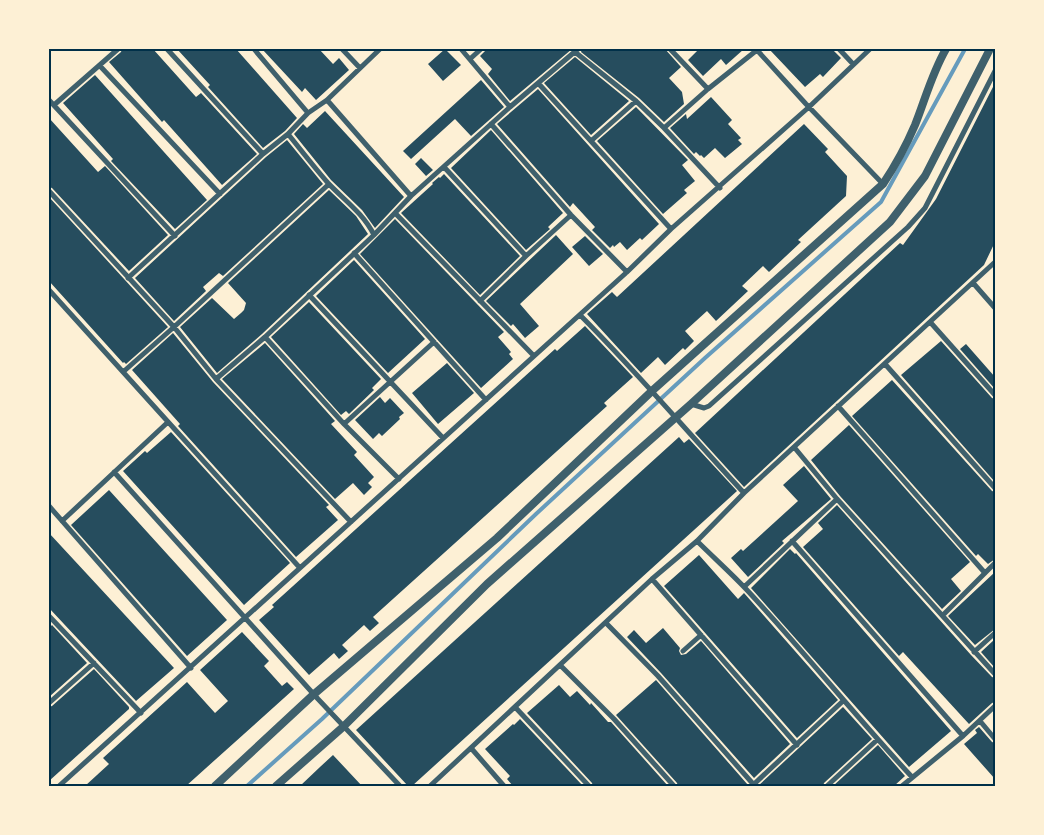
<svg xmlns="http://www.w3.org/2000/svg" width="1044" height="835" font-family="Signika,sans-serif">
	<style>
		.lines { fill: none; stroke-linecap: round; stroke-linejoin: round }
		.stream { stroke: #669bbc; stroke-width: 4 }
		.building { fill: #264d5e }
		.minor { stroke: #3f606c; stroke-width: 5 }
		.tertiary { stroke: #3f606c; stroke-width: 8 }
		.neatline { fill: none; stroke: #003049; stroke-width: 2 }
	</style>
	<rect width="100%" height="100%" fill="#fdf0d5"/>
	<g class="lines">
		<path class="stream" d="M247 786 322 719 536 514 705 358 881 202 965 49"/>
	</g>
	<path class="building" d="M122 49H153L196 97 201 93 257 154 222 185 164 120 162 122 109 62 121 52Z
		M177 49H236L297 118 285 131 263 148 208 87 210 85Z
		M262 49H319L333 64 339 58 349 70 316 100 305 88 302 92Z
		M445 49 461 65 443 81 428 64Z
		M487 49H572L510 101 488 74 492 69 480 56Z
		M582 49H665L681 67 669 78 682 92 684 104 664 122 639 98 581 52Z
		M699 49H744L726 65 721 59 703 76 688 60Z
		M769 49H832L841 58 823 77 820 74 805 87Z
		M575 57 629 101 591 135 544 83Z
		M95 75 207 200 175 229 111 161 113 159 63 103Z
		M481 80 504 107 471 136 455 119 411 159 403 151Z
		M995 83V242L984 265 744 487 695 433 900 243 903 245 936 199Z
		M538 89 659 224 642 240 640 238 627 250 620 242 614 247 613 245 610 248 592 230 595 227 573 203 570 207 497 124Z
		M711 97 732 120 728 124 741 138 738 140 742 144 725 158 715 148 704 158 701 155 700 156 696 152 694 154 670 128 686 114 687 119Z
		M636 107 688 160 682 165 695 181 684 190 687 193 663 214 597 141Z
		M325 111 404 197 375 228 362 210 331 180 294 134 303 124 307 128Z
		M49 118 98 172 105 166 168 235 129 271 52 188 49 187Z
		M804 124 828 149 825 152 847 176 846 196 798 240 801 242 769 272 763 266 742 286 748 291 716 321 707 311 685 331 694 341 685 350 683 348 665 365 658 357 641 373 587 314 612 292 617 297Z
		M491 130 563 213 548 227 550 229 526 250 451 168Z
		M287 140 323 184 223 276 219 273 203 287 206 291 174 321 135 278 266 157Z
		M421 158 433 170 426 176 415 164Z
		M444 174 520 256 480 295 401 213 433 184 432 183 439 177 440 178Z
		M329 190 356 216 368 234 262 334 217 373 180 327 212 298 234 319 241 313 244 310 246 303 228 283Z
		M49 197 168 327 126 364 124 362 123 363 49 281Z
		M395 219 504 332 498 337 511 352 509 354 513 359 481 388 360 254Z
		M556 235 573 254 520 304 539 326 525 338 513 324 511 326 486 301Z
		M585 236 603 254 589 266 572 247Z
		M354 260 425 339 388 373 316 296Z
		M309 302 381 379 372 388 374 390 349 414 346 411 341 415 271 337Z
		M585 326 633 377 604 403 607 406 373 617 379 623 370 631 364 625 342 645 348 651 339 659 334 653 309 675 259 620 274 607 272 605 555 349 557 351Z
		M173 333 213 382 329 505 326 507 338 520 296 557 178 426 180 424 132 370Z
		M941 341 992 398 995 399V482L901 375Z
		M265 343 335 421 331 424 357 452 354 455 374 477 368 483 372 487 364 495 353 483 335 499 222 379Z
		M966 344 995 377V389L960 349Z
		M447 363 474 393 438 424 412 393Z
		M892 380 992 491 995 492V559L988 564 978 554 976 556 852 416Z
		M380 397 385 403 390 398 404 413 399 417 400 419 382 436 379 433 373 439 355 420Z
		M849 425 970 562 951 579 961 591 942 609 840 496 811 460Z
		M171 432 290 563 244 605 123 471 145 451 147 453Z
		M679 437 684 443 689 439 737 491 412 786H408L356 730Z
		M804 466 831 499 782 541 784 543 748 577 731 558 741 549 743 551 798 501 783 485Z
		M109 490 227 620 187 656 71 525Z
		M837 505 971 655 992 677 995 678V702L992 703 969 724 903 652 899 656 803 547 823 529 818 523Z
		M49 533 174 668 136 701 49 608Z
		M790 549 795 554 796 553 951 731 909 767 751 588Z
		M699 555 738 599 744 593 838 700 797 738 664 586Z
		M995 569V629L975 645 948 616 995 572 993 571Z
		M52 625 87 663 49 697V628Z
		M663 628 680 648 679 651 681 655 686 654 701 641 790 744 754 778 661 673 627 637 634 630 646 643Z
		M242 632 269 661 264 666 282 686 287 682 294 689 186 786H85L109 764 103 758 187 682 215 713 228 701 200 670Z
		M995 639V668L981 652Z
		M94 669 129 707V709L49 781V707L52 706Z
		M656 680 748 785V786H678L677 783 616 715Z
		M559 685 570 697 577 691 590 705 591 703 608 722H611L668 786H593L592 783 527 713Z
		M843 707 872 739 824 783 823 786H758Z
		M520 719 583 786H513L507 779 510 776 485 749 513 724 514 725Z
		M979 727 992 742 995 743V779L964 744 977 733 975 730Z
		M878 745 905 776 894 786H833Z
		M333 755 362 786H300L320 767Z"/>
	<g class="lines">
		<path class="minor" d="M167 49 263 154
			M254 49 308 113
			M342 49 360 68
			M461 49 510 107
			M670 49 708 89
			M756 49 806 104 883 184
			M839 49 853 64
			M575 52 636 101 664 128 720 188
			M470 59 481 49
			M100 66 220 194
			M538 83 671 229
			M49 100 175 236
			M327 100 411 196
			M54 105 118 49
			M491 124 571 215 627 272
			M664 128 708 89 757 50
			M288 134C301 150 314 167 328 183 344 200 363 213 374 235
			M591 141 636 101
			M444 167 526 256
			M49 191 174 327 216 379 351 522
			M395 213 534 356
			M354 253 486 400
			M128 278 263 154 288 134 308 113 327 100 380 49
			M974 284 995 308
			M49 290 300 568
			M309 295 443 438
			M480 301 526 256 571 215
			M580 315C637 372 689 434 744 493
			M931 323 995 395
			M265 337 344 424 399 479
			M885 364 995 488
			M123 372 174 327 329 184
			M216 379 265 337 374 235 411 196 510 107 578 49
			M691 404 704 408 709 406 908 227 925 208 995 71
			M838 406 985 573
			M344 424 434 342
			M794 447 837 499 995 674
			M114 472 318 699 400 786
			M49 506 191 668
			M62 521 168 422
			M697 541C713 557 730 572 746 589 803 650 855 716 912 777
			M792 541 963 736
			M652 579 797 745
			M744 587 837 499
			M943 615 995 563
			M49 616 141 713
			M606 623 658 676 754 785
			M683 651 701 635
			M974 652 995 633
			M560 665 614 719 674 786
			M49 703 94 663
			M515 707 589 786
			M980 721 995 739
			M471 748 504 786
			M59 786 627 272 671 229 809 107 870 49
			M430 786 652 579 697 541 744 493 995 262
			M752 786 843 701
			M827 786 877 740
			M902 786 963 736 995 706"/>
		<path class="tertiary" d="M215 786 313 695 497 538 653 390 883 184C895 166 906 146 915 125 925 100 932 73 946 49
			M276 786 343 727 487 584 691 404 890 222 925 176 990 49"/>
	</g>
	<rect width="1044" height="835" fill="none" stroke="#fdf0d5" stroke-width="100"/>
	<rect x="50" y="50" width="944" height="735" class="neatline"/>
</svg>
